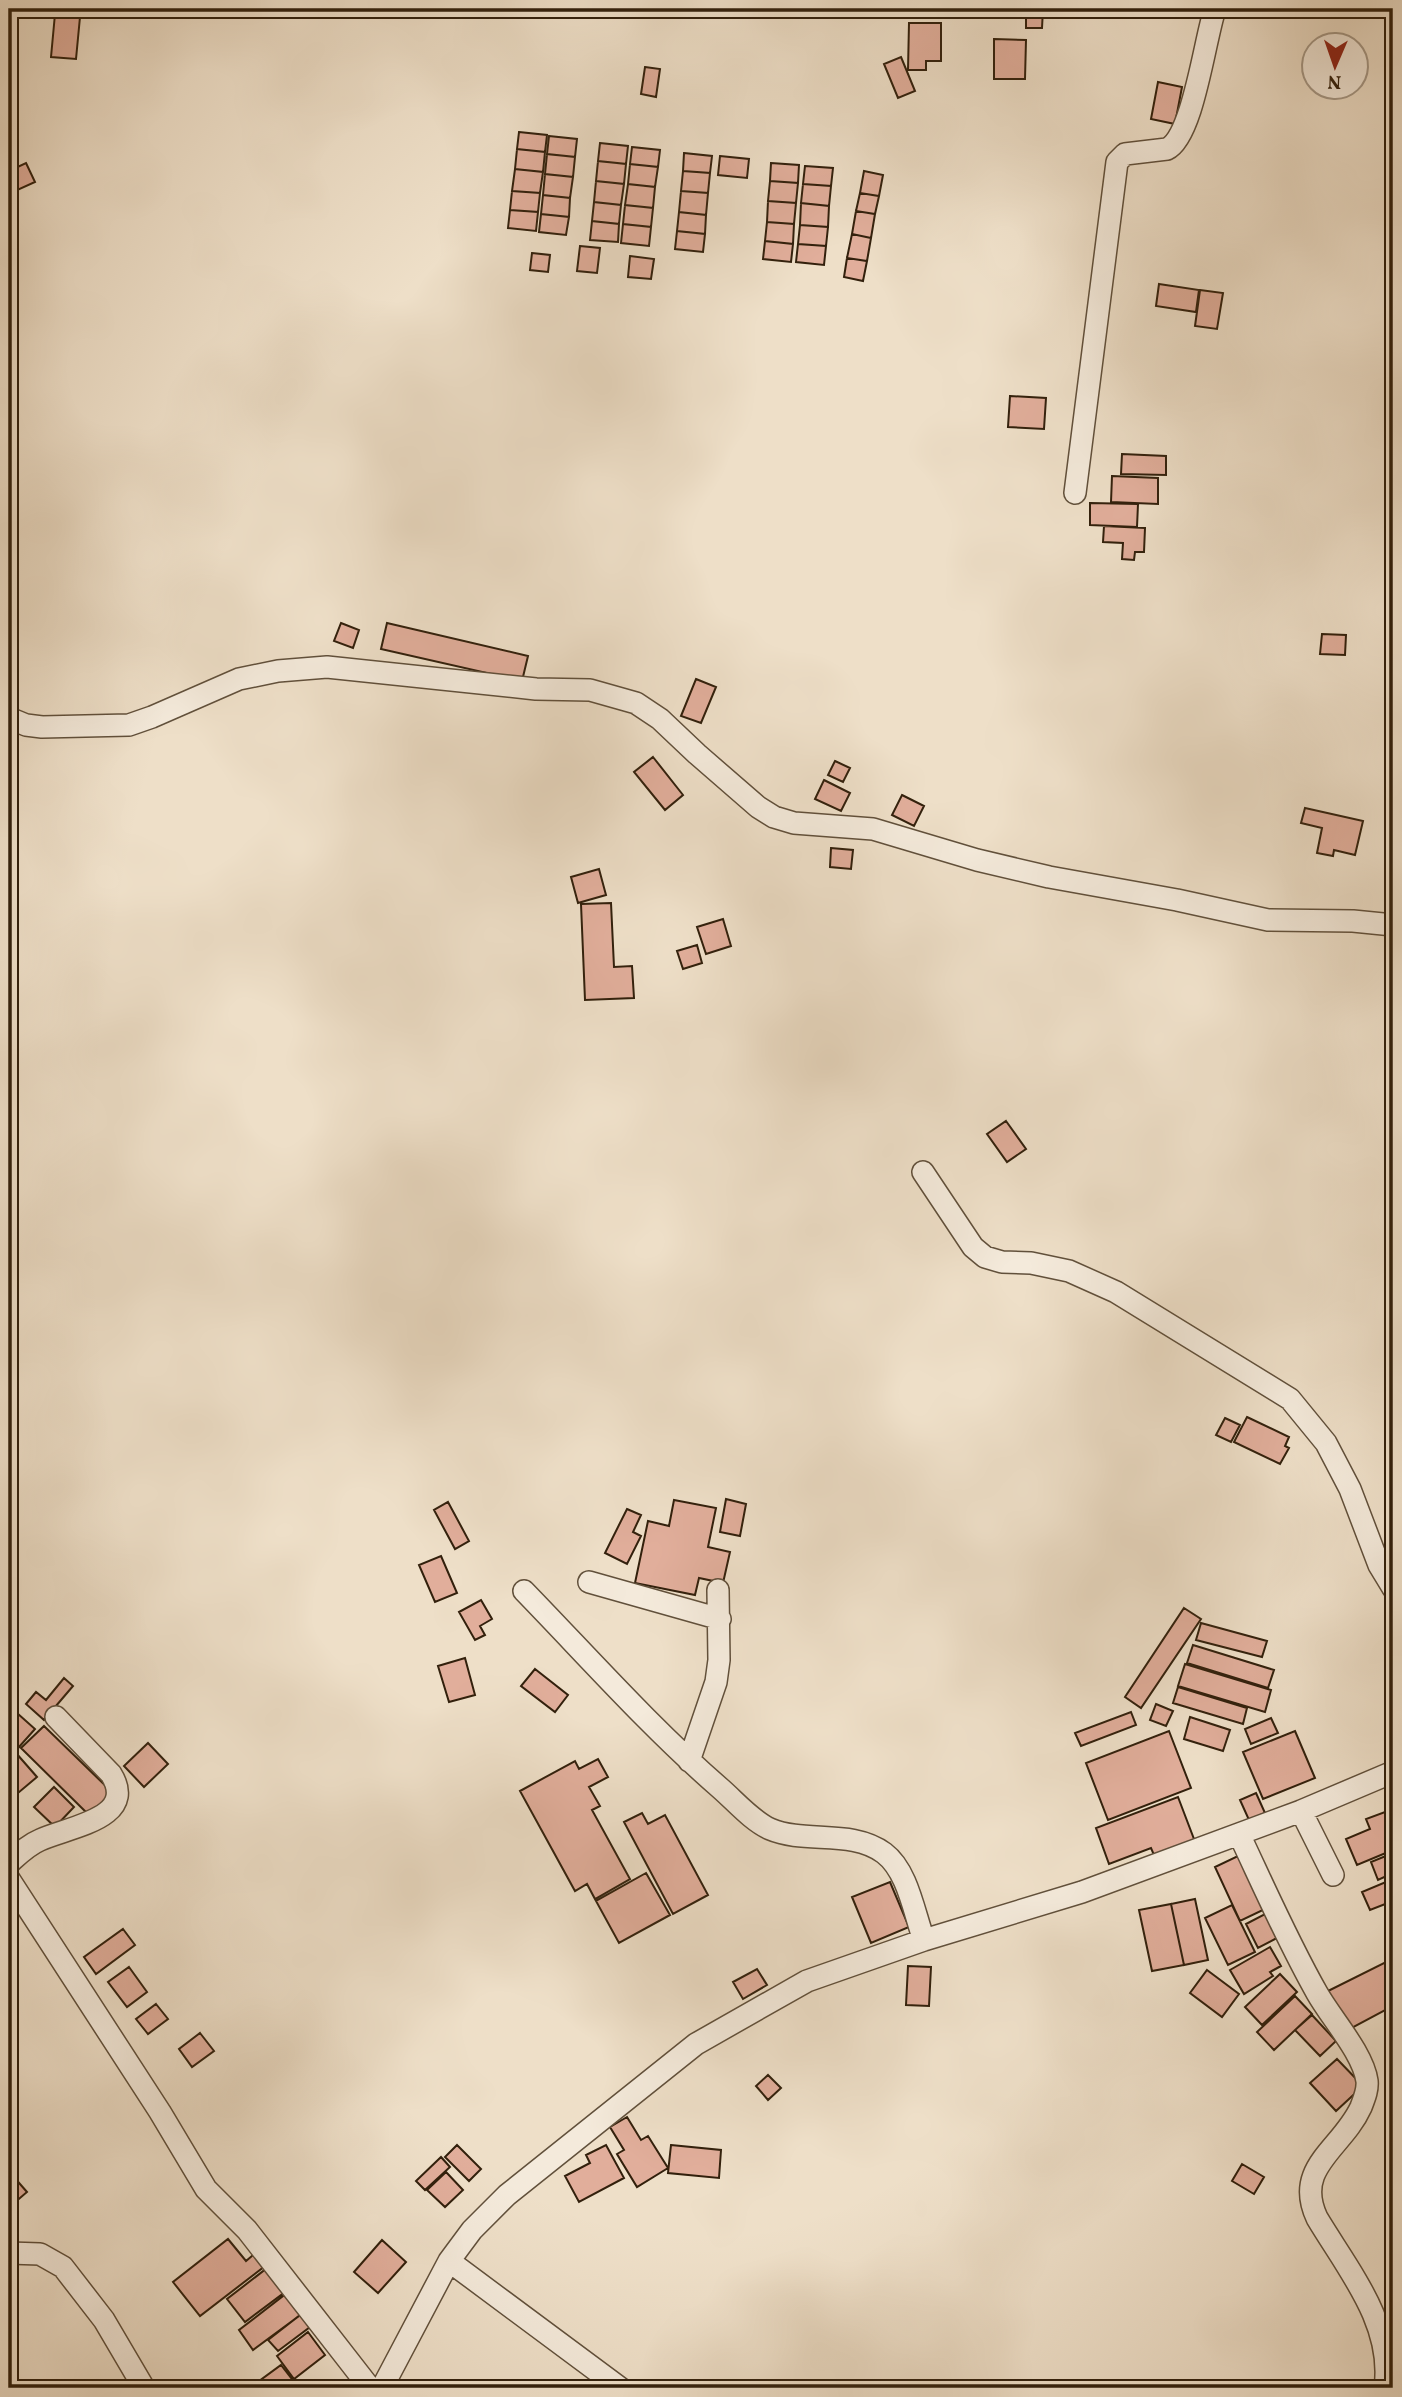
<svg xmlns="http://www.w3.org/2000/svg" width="1402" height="2397" font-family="Vollkorn,serif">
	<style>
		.building { fill: #e1ae9b; stroke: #32200c; stroke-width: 2 }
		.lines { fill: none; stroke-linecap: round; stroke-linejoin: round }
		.minor-casing { stroke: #61503b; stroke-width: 24 }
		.minor { stroke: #f4eadb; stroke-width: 21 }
	</style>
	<rect width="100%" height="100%" fill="#eedfc8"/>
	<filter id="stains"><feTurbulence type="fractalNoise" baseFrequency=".00286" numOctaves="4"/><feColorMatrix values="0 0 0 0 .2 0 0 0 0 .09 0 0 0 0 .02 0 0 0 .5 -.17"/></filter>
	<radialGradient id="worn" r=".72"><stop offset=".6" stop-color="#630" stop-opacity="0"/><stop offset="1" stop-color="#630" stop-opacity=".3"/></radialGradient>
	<path class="building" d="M1026 9H1043L1042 28H1026Z
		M55 14 80 17 76 59 51 57Z
		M909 23H941V61H926V70H908Z
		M994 39 1026 40 1025 79H994Z
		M901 57 915 91 898 98 884 64Z
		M645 67 660 69 656 97 641 94Z
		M1158 82 1182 87 1175 124 1151 119Z
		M519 132 547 135 545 152 517 149Z
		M549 136 577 139 575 157 547 154Z
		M600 143 628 146 626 164 598 161Z
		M632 147 660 150 658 167 630 164Z
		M517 149 545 152 543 172 515 169Z
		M684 153 712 156 710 173 683 171Z
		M547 154 575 157 573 177 545 174Z
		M720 156 749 159 747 178 718 175Z
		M598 161 626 164 624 184 596 181Z
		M26 163 35 182 13 192 9 182V171Z
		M771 163 799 165 798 183 770 181Z
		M630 164 658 167 655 187 628 184Z
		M805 166 833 168 831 186 803 184Z
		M515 169 543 172 540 193 512 191Z
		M683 171 710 173 708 193 681 191Z
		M864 171 883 175 879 196 860 193Z
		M545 174 573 177 570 198 543 195Z
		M596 181 624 184 621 205 594 202Z
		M770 181 798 183 796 203 768 201Z
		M628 184 655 187 653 208 625 205Z
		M803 184 831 186 829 206 801 203Z
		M512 191 540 193 538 212 510 210Z
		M681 191 708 193 706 215 679 212Z
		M860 193 879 196 875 214 856 211Z
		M543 195 570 198 569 217 541 214Z
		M768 201 796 203 794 224 767 222Z
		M594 202 621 205 619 224 592 221Z
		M801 203 829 206 828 227 800 225Z
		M625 205 653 208 651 227 623 224Z
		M510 210 538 212 536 231 508 228Z
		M856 211 875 214 871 238 852 234Z
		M679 212 706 215 705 234 677 231Z
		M541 214 569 217 566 235 539 232Z
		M592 221 619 224 618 242 590 240Z
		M767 222 794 224 793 244 765 241Z
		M623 224 651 227 649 246 621 243Z
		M800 225 828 227 826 246 798 244Z
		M677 231 705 234 703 252 675 249Z
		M852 234 871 238 867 261 847 258Z
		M765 241 793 244 791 262 763 259Z
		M798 244 826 246 824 265 796 262Z
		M580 246 600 248 597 273 577 271Z
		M532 253 550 255 548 272 530 270Z
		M630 256 654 259 651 279 628 277Z
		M847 258 867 261 863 281 844 277Z
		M1159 284 1199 290 1196 312 1156 306Z
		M1200 290 1223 293 1217 329 1195 326Z
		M1010 396 1046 398 1044 429 1008 427Z
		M1122 454 1166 456V475L1121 474Z
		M1112 476 1158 478V504L1111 502Z
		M1090 503 1138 504 1137 527 1090 525Z
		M1104 526 1145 528 1144 552H1135L1134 560 1122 559 1123 543 1103 542Z
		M341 623 359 630 353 648 334 641Z
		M387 623 528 656 522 681 381 649Z
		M1322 634 1346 635 1345 655 1320 654Z
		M696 679 716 687 701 723 681 716Z
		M653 757 683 795 665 810 634 772Z
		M835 761 850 768 843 782 828 775Z
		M824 780 850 793 841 811 815 799Z
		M902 795 924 806 914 826 892 815Z
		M1305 808 1363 821 1355 855 1334 850 1333 856 1317 853 1322 828 1301 823Z
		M831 848 853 850 851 869 830 867Z
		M599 869 606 895 578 903 571 877Z
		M611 903 614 967 632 966 634 998 585 1000 581 904Z
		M723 919 731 946 706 954 697 927Z
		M697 945 702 963 683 969 677 951Z
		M1006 1121 1026 1149 1007 1162 987 1134Z
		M1247 1417 1289 1437 1285 1446 1289 1448 1280 1464 1234 1442Z
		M1225 1418 1240 1425 1231 1442 1216 1435Z
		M726 1499 746 1504 740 1536 720 1532Z
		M674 1500 716 1508 708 1547 730 1552 723 1583 699 1578 695 1595 635 1583 648 1521 669 1526Z
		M448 1502 469 1541 455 1549 434 1510Z
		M627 1509 641 1515 633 1532 641 1536 627 1564 605 1553Z
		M441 1556 457 1593 435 1602 419 1565Z
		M481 1600 492 1619 480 1626 485 1635 475 1640 459 1612Z
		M1184 1608 1201 1619 1141 1708 1125 1697Z
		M1201 1623 1267 1641 1262 1657 1196 1640Z
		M1193 1645 1274 1670 1268 1688 1187 1663Z
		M465 1658 475 1695 449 1702 438 1666Z
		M1185 1664 1271 1690 1265 1712 1178 1686Z
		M535 1669 568 1695 555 1712 521 1686Z
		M64 1678 73 1686 44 1720 26 1704 36 1692 46 1700Z
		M1178 1687 1247 1708 1243 1724 1173 1703Z
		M1156 1704 1173 1711 1166 1726 1150 1720Z
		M1131 1712 1136 1725 1081 1746 1075 1733Z
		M17 1713 35 1729 19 1747 9 1738V1722Z
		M1190 1717 1230 1730 1223 1751 1184 1739Z
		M1271 1718 1278 1733 1251 1744 1245 1729Z
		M44 1726 114 1794 91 1817 21 1748Z
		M1169 1731 1191 1788 1108 1820 1086 1763Z
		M1295 1731 1315 1778 1263 1799 1243 1752Z
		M148 1743 168 1764 144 1787 124 1766Z
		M9 1745 37 1777 18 1793 10 1785 9 1787Z
		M598 1759 608 1777 589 1787 600 1806 592 1810 630 1879 595 1899 587 1884 575 1891 520 1791 575 1761 579 1769Z
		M54 1787 74 1807 55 1827 34 1807Z
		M1256 1793 1265 1813 1249 1820 1240 1800Z
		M1178 1797 1197 1847 1157 1862 1151 1848 1109 1864 1096 1828Z
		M1385 1812 1393 1833V1850L1357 1865 1346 1839 1370 1829 1366 1819Z
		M642 1813 648 1824 665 1815 708 1895 673 1914 624 1822Z
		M1393 1853V1873L1378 1880 1371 1862Z
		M1240 1855 1265 1909 1240 1921 1215 1867Z
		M646 1873 670 1915 619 1943 596 1901Z
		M1393 1879V1901L1370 1910 1362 1892Z
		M890 1882 909 1927 871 1943 852 1897Z
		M1195 1899 1208 1960 1184 1965 1171 1904Z
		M1171 1904 1184 1965 1152 1971 1139 1910Z
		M1232 1905 1255 1952 1228 1965 1205 1918Z
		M1265 1914 1277 1938 1258 1948 1246 1924Z
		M123 1929 135 1945 96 1974 84 1957Z
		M1270 1947 1281 1966 1270 1972 1273 1976 1244 1994 1230 1970Z
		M1388 1961 1393 1971V2006L1348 2030 1328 1991Z
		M908 1966 931 1967 929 2006 906 2005Z
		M129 1967 147 1992 127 2007 108 1982Z
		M757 1969 767 1985 743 1999 733 1982Z
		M1207 1970 1239 1994 1222 2017 1190 1993Z
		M1280 1974 1297 1992 1262 2025 1245 2007Z
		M1295 1996 1312 2014 1274 2050 1257 2032Z
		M156 2004 168 2019 148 2034 136 2019Z
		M1312 2015 1336 2041 1320 2056 1295 2030Z
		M200 2033 214 2051 192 2067 179 2049Z
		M1337 2059 1363 2086 1336 2111 1310 2083Z
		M768 2075 781 2088 768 2100 756 2086Z
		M627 2117 641 2140 648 2136 668 2168 637 2187 617 2154 624 2150 610 2127Z
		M457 2145 481 2169 469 2181 445 2157Z
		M606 2145 624 2178 579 2202 565 2176 590 2163 586 2155Z
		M671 2145 721 2150 719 2178 668 2173Z
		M441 2157 450 2167 425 2190 416 2181Z
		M1242 2164 1264 2177 1254 2194 1232 2181Z
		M446 2172 463 2190 445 2207 427 2190Z
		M13 2176 27 2192 13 2204 9 2198V2180Z
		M228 2239 246 2261 259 2250 269 2263 200 2316 173 2282Z
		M382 2240 406 2262 378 2293 354 2272Z
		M271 2265 289 2289 245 2322 227 2299Z
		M287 2293 303 2313 253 2350 239 2330Z
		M304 2312 314 2324 278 2351 268 2340Z
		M308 2332 325 2355 294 2379 277 2356Z
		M281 2365 298 2387 252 2388 251 2387Z"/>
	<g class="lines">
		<defs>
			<path id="minor" d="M1075 493 1117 162 1125 154 1167 149C1193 137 1205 38 1215 9
				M9 718 26 725 42 727 129 725 152 717 239 679 278 671 327 667 536 689 590 690 636 703 660 719 697 754 758 807 774 817 794 823 873 829 977 860 1049 877 1177 900 1268 920 1353 921 1393 925
				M923 1172 973 1247 985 1257 1002 1262 1031 1263 1069 1271 1116 1292 1290 1399 1326 1443 1350 1489 1379 1565 1393 1588
				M589 1582 720 1619
				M524 1591C589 1658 651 1728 720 1788 735 1801 752 1821 770 1829 805 1844 852 1829 884 1853 908 1871 914 1913 924 1940
				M689 1761 716 1682 719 1660 718 1590
				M1301 1811 1333 1875
				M1239 1834C1264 1887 1288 1942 1317 1993 1331 2018 1363 2053 1367 2081 1368 2090 1364 2099 1361 2107 1342 2149 1293 2167 1317 2218 1348 2270 1394 2324 1385 2388
				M9 1863C19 1854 28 1845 40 1840 67 1827 139 1819 111 1774L56 1717
				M9 1879 160 2112 206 2189 247 2230 370 2388
				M9 2253 40 2254 63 2267 104 2320 144 2388
				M449 2261 620 2388
				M382 2388 449 2261 472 2230 507 2195 696 2044 807 1981 924 1940 1082 1892 1301 1811 1393 1772"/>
		</defs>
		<use href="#minor" class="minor-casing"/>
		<use href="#minor" class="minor"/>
	</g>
	<rect width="1402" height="2397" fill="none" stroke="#eedfc8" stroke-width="35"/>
	<rect x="10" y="10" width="1381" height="2376" fill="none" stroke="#32200c" stroke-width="3.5"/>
	<rect x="18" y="18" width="1367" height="2362" fill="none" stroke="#32200c" stroke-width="2"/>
	<g transform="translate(1335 66) rotate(182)"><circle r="33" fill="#f4eadb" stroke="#a69988" stroke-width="2"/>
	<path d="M0-5L12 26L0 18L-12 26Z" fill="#8f2418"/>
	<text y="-10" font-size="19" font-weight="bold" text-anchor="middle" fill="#32200c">N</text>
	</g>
	<rect width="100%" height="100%" filter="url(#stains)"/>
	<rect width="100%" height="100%" fill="url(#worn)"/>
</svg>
